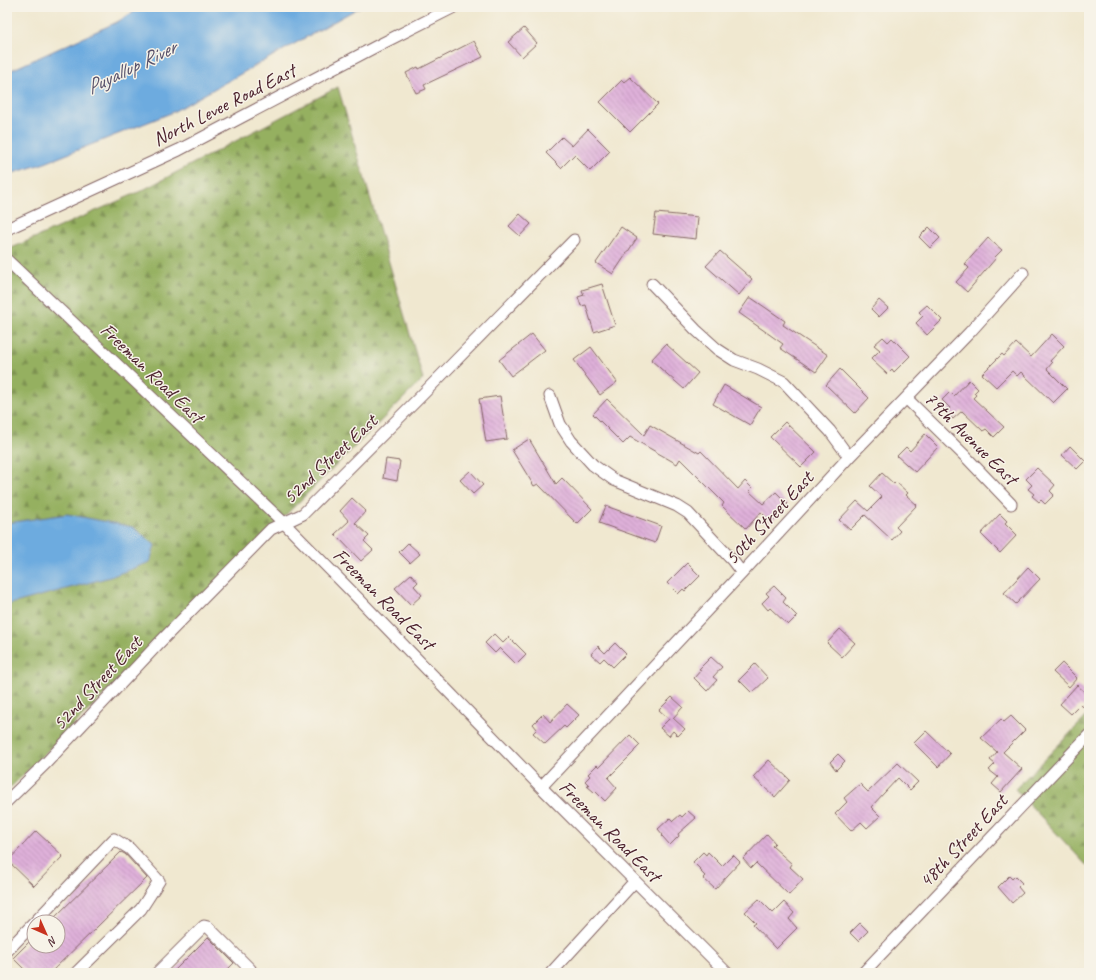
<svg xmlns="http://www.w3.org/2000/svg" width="1096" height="980" font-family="Caveat,sans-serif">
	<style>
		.forest { fill: url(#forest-firs); stroke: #706846 }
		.water { fill: #6dabdf; stroke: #5c6585 }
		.building { fill: url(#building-back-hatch) }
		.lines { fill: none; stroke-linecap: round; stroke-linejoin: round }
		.minor-casing { stroke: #846565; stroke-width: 13 }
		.minor { stroke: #fff; stroke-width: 11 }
		.labels { text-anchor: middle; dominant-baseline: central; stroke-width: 3; stroke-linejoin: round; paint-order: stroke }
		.street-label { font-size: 20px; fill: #4a1f2b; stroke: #f7f3e8 }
		.water-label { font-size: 21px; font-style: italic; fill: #56506a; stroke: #f7f3e8 }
	</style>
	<defs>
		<pattern id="forest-firs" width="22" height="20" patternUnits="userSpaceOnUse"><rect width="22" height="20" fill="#95b061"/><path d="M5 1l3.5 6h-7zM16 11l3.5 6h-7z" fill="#7c8f50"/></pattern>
		<pattern id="building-back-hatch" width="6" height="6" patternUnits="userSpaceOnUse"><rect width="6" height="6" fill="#dfb1da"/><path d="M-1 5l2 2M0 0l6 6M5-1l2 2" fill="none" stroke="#b78fb1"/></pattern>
	</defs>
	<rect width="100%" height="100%" fill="#f7f3e8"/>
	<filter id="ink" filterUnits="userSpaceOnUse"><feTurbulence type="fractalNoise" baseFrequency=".025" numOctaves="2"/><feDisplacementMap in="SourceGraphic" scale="8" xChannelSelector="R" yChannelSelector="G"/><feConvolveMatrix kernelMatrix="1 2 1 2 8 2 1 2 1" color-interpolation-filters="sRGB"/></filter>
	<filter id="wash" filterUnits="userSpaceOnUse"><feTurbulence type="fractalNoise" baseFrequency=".012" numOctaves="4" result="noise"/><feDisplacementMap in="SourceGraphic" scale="16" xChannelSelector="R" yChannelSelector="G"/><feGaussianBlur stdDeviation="0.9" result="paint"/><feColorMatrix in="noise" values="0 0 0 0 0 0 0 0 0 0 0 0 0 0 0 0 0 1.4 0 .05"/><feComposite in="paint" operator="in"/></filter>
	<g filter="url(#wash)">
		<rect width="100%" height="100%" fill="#f0e8d0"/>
		<path class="forest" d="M338 87 423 379 7 791V250L141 191Z
			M1089 714V868L1015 789Z"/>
		<path class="water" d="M142 7H360L171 113 45 163 7 175V72L117 22Z
			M67 514 133 527 155 545 150 562 110 577 7 605V523Z"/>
		<g id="blocks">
			<path class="building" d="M524 28 537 43 522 57 508 42Z
				M474 41 483 57 424 85 426 89 416 93 406 73 418 67 419 69Z
				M630 77 658 104 630 132 600 102 622 80 624 82Z
				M588 129 610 151 590 171 574 155 561 168 546 153 562 137 572 146Z
				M656 213 698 217 696 239 653 234Z
				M520 214 531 224 520 236 509 226Z
				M621 227 637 238 613 274 596 263Z
				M929 227 940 238 930 248 919 237Z
				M988 238 1002 250 995 257 996 258 967 292 956 282 969 268 965 264Z
				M720 251 752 279 739 295 706 266Z
				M602 284 615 325 594 332 586 305 581 306 578 297 584 295 582 290Z
				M750 297 785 321 783 325 828 355 816 372 780 348 783 344 739 313Z
				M879 300 888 308 879 317 871 309Z
				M927 305 942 320 927 335 916 323 923 316 919 312Z
				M532 334 545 350 511 376 499 360Z
				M1052 334 1064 346 1050 361 1052 363 1047 369 1067 389 1053 403 1021 372 1017 376 1012 371 996 387 982 374 1002 354 1004 356 1016 343 1031 357Z
				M883 337 888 342 892 338 910 356 894 372 892 369 887 374 871 359 880 350 874 345Z
				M666 344 698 373 684 389 651 360Z
				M591 347 617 382 600 395 574 360Z
				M840 369 869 398 855 413 826 385Z
				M969 380 978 389 974 393 976 395 973 398 1004 427 994 437 986 429 983 431 962 411 953 419 946 412 950 408 942 400 950 392 954 396Z
				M724 385 761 407 750 425 713 404Z
				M500 396 507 439 486 442 479 399Z
				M607 399 644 435 650 425 699 453 701 451 738 489 745 481 752 488 749 491 763 504 776 492 788 504 771 522 761 512 746 529 722 506 724 503 680 459 677 464 630 437 623 444 593 414Z
				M785 422 816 452 801 467 770 437Z
				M925 434 938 447 915 472 897 456 906 447 910 451Z
				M529 439 556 484 562 478 592 509 577 524 538 484 534 486 512 450Z
				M1070 446 1085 461 1077 469 1062 455Z
				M386 459 400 461 397 481 383 478Z
				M1037 468 1055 485 1050 491 1054 495 1045 504 1041 500 1039 502 1032 496 1034 494 1028 489 1032 485 1026 479Z
				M470 471 483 485 473 494 460 480Z
				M882 473 894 484 896 482 908 493 906 495 917 505 896 527 900 531 892 540 865 515 850 530 839 520 857 501 868 511 882 497 870 486Z
				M352 498 366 511 355 523 369 536 364 541 373 550 361 561 335 534 349 521 340 511Z
				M606 506 661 526 655 543 599 523Z
				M1000 514 1007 521 1005 523 1017 535 1000 553 981 534Z
				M408 543 420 554 410 563 399 552Z
				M687 563 700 576 685 591 683 589 678 594 667 583Z
				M1028 567 1040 579 1016 604 1004 593Z
				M411 574 418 582 414 586 422 595 411 605 395 588Z
				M774 586 786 598 783 602 797 616 788 625 770 608 768 610 762 603 769 596 766 593Z
				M840 629 855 643 842 657 827 643Z
				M494 634 503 643 509 637 526 654 516 664 500 648 495 653 485 643Z
				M615 643 626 654 613 667 604 658 600 662 591 654 598 646 605 653Z
				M711 657 722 667 713 677 717 680 707 691 694 678 701 670 699 669Z
				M1062 663 1077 678 1069 687 1053 672Z
				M755 664 768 678 752 693 739 680Z
				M1077 685 1089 696V700L1082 707 1080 705 1071 714 1060 704Z
				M672 697 683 707 673 718 685 729 678 736 673 731 669 736 660 728 669 719 659 710Z
				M567 704 579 715 566 728 564 726 545 744 533 733 537 729 533 724 543 714 550 722Z
				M1011 716 1025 730 1003 752 1022 769 1001 792 992 784 998 777 989 770 995 764 990 760 997 752 981 738 1001 719 1004 722Z
				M926 731 950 754 938 767 914 743Z
				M630 735 640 745 634 751V752L608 778 617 788 605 801 595 791 594 792 587 786 589 785 585 781 590 776 588 774 597 765 599 767Z
				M838 754 845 761 836 770 830 762Z
				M769 760 790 780 775 797 753 777Z
				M898 763 918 782 910 790 898 778 871 807 880 816 867 828 861 822 851 831 835 814 847 802 844 798 860 784 868 792Z
				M688 811 696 818 678 834 679 836 670 845 662 836 663 835 658 829 670 818 673 821 680 815 682 817Z
				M36 831 63 856 34 886 8 861Z
				M767 834 775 843 772 846 792 864 790 867 803 879 789 895 756 863 751 868 743 859Z
				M121 852 125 854 147 878 50 973H28L13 958 34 937V946H58V922H50Z
				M703 852 706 855 708 852 722 866 733 855 740 862 715 889 703 878 705 876 701 872 702 871 693 862Z
				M1009 876 1012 879 1015 876 1022 883 1018 887 1023 893 1012 903 998 887Z
				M759 899 773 913 784 902 794 913 789 919 797 928 776 949 753 925 756 923 745 912Z
				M860 923 868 931 858 941 850 933Z
				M208 937 234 963 224 973H172Z"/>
		</g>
	</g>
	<g filter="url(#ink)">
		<use href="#blocks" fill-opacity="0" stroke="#846565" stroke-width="1"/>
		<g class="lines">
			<defs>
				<path id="minor" d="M7 229 179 150 375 47 454 7
					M7 260 284 523 350 590 541 787 727 973
					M652 284 696 330 717 349 734 360 758 369 784 382 830 431 849 457
					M550 396 560 424 571 441 593 465 614 480 677 506 688 513 732 560 742 573
					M906 398 965 456 1011 504
					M541 787 742 573 849 457 970 332 1023 273
					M7 801 46 763 161 641 271 529 303 514 422 395 574 240
					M35 922 114 839 130 849 159 881 141 909 76 973
					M7 951 34 923
					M157 973 204 926 208 927 250 969 252 973
					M551 973 635 881
					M863 973 1089 735"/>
			</defs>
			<use href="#minor" class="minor-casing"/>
			<use href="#minor" class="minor"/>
		</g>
	</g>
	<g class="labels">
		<g class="street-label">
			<text transform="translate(224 105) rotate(-27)">North Levee Road East</text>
			<text transform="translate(152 373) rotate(44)">Freeman Road East</text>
			<text transform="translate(971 438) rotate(45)">79th Avenue East</text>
			<text transform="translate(330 459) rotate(-43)">52nd Street East</text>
			<text transform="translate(769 518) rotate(-47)">50th Street East</text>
			<text transform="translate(384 599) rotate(45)">Freeman Road East</text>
			<text transform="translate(97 683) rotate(-47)">52nd Street East</text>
			<text transform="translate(610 831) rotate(45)">Freeman Road East</text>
			<text transform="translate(963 841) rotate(-47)">48th Street East</text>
		</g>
		<g class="water-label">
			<text transform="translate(131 67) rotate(-26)">Puyallup River</text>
		</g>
	</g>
	<rect width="1096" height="980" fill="none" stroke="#f7f3e8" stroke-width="24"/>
	<g transform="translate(46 934) rotate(135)"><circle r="19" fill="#f7f3e8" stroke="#b29e9c"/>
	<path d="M0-3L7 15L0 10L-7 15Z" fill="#c8321e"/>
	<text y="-6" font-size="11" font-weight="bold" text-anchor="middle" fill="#4a1f2b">N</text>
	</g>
</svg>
